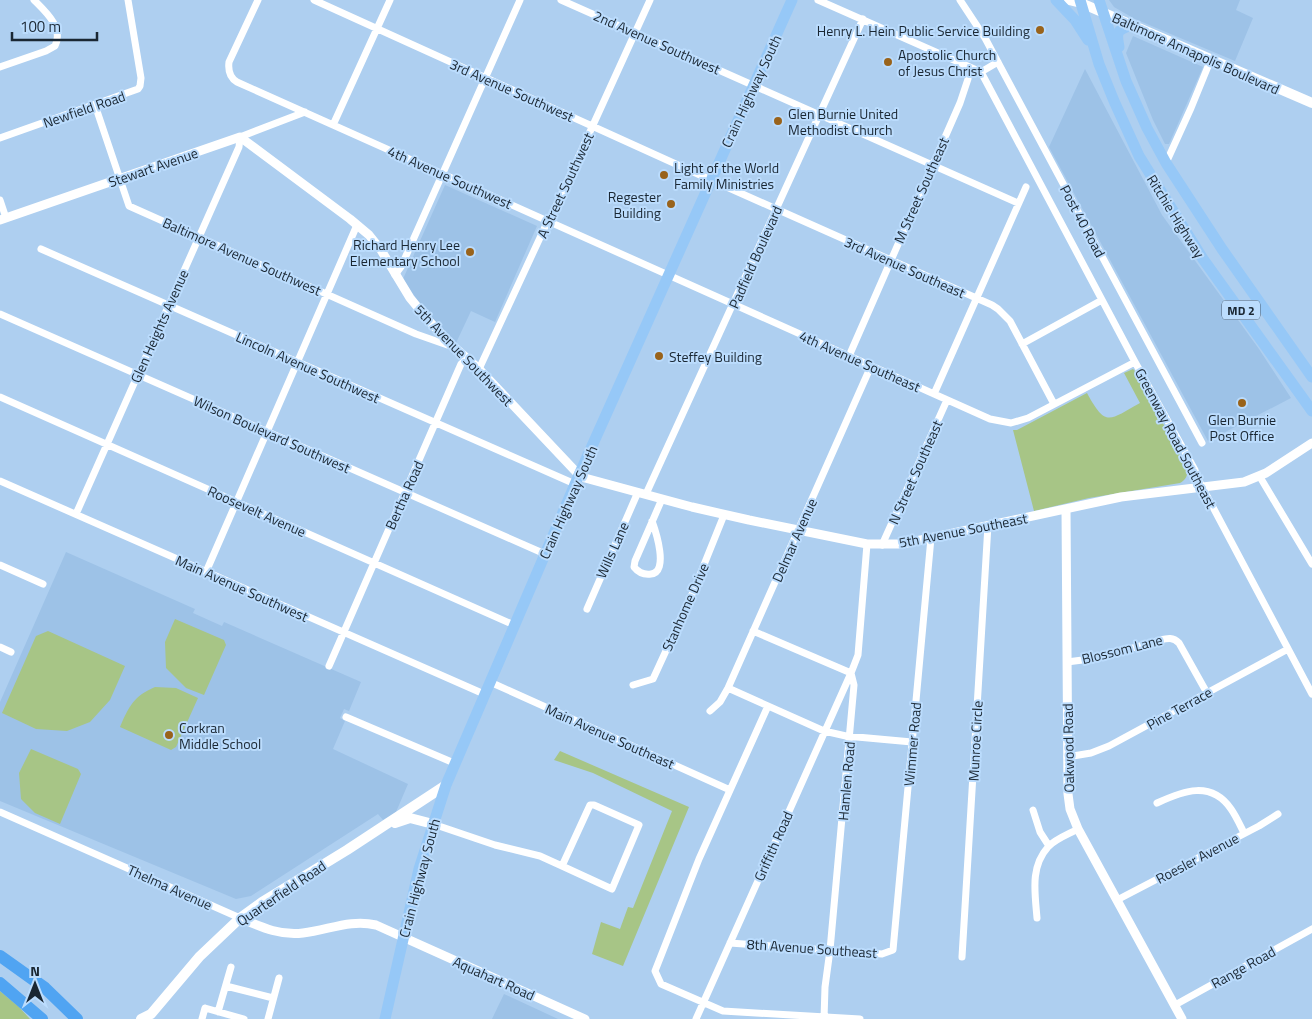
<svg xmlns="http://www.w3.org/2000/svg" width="1312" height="1019" font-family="'Titillium Web',sans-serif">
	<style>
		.built { fill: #9dc2e7 }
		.green { fill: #a7c586 }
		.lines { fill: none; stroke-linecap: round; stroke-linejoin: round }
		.minor { stroke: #fff; stroke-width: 7 }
		.tertiary { stroke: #fff; stroke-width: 9 }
		.secondary { stroke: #fff; stroke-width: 10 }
		.primary { stroke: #96c8f7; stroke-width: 11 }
		.motorway { stroke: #50a4f2; stroke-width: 12 }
		.poi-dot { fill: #99631b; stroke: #bbdcfd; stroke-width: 2 }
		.labels { text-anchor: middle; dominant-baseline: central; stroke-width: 4; stroke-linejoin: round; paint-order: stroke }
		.shield { fill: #bbdcfd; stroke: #4a5d70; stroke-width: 1 }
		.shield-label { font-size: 12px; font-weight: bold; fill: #1a2733 }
		.poi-label { font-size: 14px; fill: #1a2733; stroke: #bbdcfd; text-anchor: start }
		.street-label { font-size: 14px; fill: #1a2733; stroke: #bbdcfd }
	</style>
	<rect width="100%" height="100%" fill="#aecff0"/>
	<path class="built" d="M1109 0H1240L1236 10 1253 18 1235 61 1135 19 1114 7Z
		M1133 36 1203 67 1169 144H1165L1153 120 1126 53Z
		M1085 69 1162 215 1259 349 1291 398 1208 441 1049 147Z
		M445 185 537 226 495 322 471 311 456 343 424 310 403 279Z
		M66 552 195 609 193 613 222 626 224 622 361 682 349 711 344 709 340 718 345 721 333 749 408 784 396 812 383 820 378 814 251 896 236 899 0 801V702Z
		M504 994 558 1019H492Z"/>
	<path class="green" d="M1133 369 1136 372 1187 469C1188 475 1186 480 1180 483L1089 498 1034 511 1013 430H1017L1087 393C1106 428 1109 420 1140 403L1124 373Z
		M175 619 224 640 226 645 204 695 186 688 166 668 165 642Z
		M48 631 125 666 110 700 90 722 67 731 36 729 2 713 36 636Z
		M155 687 176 688 198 698 176 747 171 750 120 727C129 706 134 696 155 687Z
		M31 749 78 769 81 774 60 824 35 813 21 799 19 773Z
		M560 751 689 807 623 966 592 954 601 922 620 929 628 907 633 908 672 811 593 773 554 760Z
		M0 991 19 1007 30 1019H0Z"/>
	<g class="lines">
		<path class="minor" d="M258 0 229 62C228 70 229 77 237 82L990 419 1011 423 1028 418 1135 362
			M314 0 711 180 992 305 998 309 1010 321 1054 404
			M561 0 1018 203
			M818 0 981 72
			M960 0 985 38 1202 443
			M0 67 46 51 55 46C64 28 46 12 34 0
			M981 72 1135 362 1195 470 1198 479 1312 694
			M981 72 998 62
			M95 105 129 206 416 334 453 347
			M333 125 390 0
			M0 138 138 89 140 86 141 78 128 0
			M1166 163 1191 108 1211 59
			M0 200 6 218
			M41 249 575 484
			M395 275 401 267 520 0
			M0 314 545 554
			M1022 344 1102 300
			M849 356 960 103 968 79
			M479 369 545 227 552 215 650 0
			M934 394 1026 187
			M0 397 514 625
			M1260 477 1312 564
			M0 481 484 694
			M646 494 863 19
			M76 514 239 147 240 137 305 112
			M652 521C656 532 669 572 651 574 644 575 638 572 634 567L635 561 662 499
			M882 545 947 400
			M0 565 43 584
			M206 572 357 225
			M587 609 638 492
			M0 647 11 652
			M1067 662 1098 658 1160 640C1168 638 1173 637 1179 643L1207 693
			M329 666 461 364 466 359
			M490 682 730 790
			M633 685 653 679 693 592 724 515
			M728 688 824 731 846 736 912 742
			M768 706 699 859 655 971 661 984 723 1011 860 1019
			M710 711 720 702 728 688 871 366
			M346 717 454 763
			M1067 757 1091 753 1109 746 1288 649
			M1157 803C1183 791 1211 780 1231 809 1236 816 1240 825 1244 833
			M1033 810 1040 832 1049 846
			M0 812 240 918
			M433 824 495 845 540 856 562 866 590 805H594L639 825 612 889 562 866
			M1117 900 1259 826 1278 814
			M1037 918C1035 893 1030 867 1048 847 1055 839 1069 834 1078 829
			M730 943 882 954 893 950 931 538
			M962 957 988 525
			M226 986 273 998
			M1175 1005 1312 929
			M218 1012 231 967
			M202 1019 205 1008 244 1019
			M268 1019 279 978
			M696 1019 851 673 753 631
			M824 1019 825 987 830 950 854 685 851 673 858 655 867 544"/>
		<path class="tertiary" d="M0 220 240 137 350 219 369 235 381 250 410 298 429 321 454 347 479 369 579 475 585 478 692 507 749 520 867 544H902L1121 497 1244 482 1266 473 1312 443
			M1066 509 1068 794 1070 809 1078 829 1182 1019
			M240 918C261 927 280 936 303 933 329 930 350 919 376 925L585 1019"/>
		<path class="secondary" d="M1069 0 1081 3 1312 103
			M395 823 410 818 433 824
			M141 1019 151 1014 200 956 240 918 262 902 347 850 446 785"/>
		<path class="primary" d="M1056 0 1075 20 1088 40
			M1080 0 1099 64 1114 101 1139 156 1203 259 1312 411
			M1099 0 1126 81 1147 128 1166 163 1222 249 1312 377
			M1119 47C1116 32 1117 30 1131 25
			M385 1019 419 869 446 785 579 475 792 0"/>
		<path class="motorway" d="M0 956 45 988 77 1019
			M0 983 42 1019"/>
	</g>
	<g class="poi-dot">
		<circle cx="1040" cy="30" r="5"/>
		<circle cx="888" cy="62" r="5"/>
		<circle cx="778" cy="121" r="5"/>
		<circle cx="664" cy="175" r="5"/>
		<circle cx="671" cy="204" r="5"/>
		<circle cx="470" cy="252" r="5"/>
		<circle cx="659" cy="356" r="5"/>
		<circle cx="1242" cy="403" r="5"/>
		<circle cx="169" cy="735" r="5"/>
	</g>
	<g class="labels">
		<rect class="shield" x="1222" y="300.5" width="38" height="19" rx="4"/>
		<g class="shield-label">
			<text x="1241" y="310">MD 2</text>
		</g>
		<g class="poi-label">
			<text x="1030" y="30" text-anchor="end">Henry L. Hein Public Service Building</text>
			<text x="898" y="54">Apostolic Church<tspan x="898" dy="16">of Jesus Christ</tspan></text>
			<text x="788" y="113">Glen Burnie United<tspan x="788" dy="16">Methodist Church</tspan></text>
			<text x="674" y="167">Light of the World<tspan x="674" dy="16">Family Ministries</tspan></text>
			<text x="661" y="196" text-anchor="end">Regester<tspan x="661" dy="16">Building</tspan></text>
			<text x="460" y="244" text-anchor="end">Richard Henry Lee<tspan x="460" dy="16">Elementary School</tspan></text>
			<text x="669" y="356">Steffey Building</text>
			<text x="1242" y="419" text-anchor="middle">Glen Burnie<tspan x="1242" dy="16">Post Office</tspan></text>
			<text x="179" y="727">Corkran<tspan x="179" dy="16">Middle School</tspan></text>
		</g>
		<g class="street-label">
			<text transform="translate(657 42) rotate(24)">2nd Avenue Southwest</text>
			<text transform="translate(1196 53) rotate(24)">Baltimore Annapolis Boulevard</text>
			<text transform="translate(512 90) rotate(24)">3rd Avenue Southwest</text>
			<text transform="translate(751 91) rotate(-65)">Crain Highway South</text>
			<text transform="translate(84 109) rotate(-19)">Newfield Road</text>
			<text transform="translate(153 167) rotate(-19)">Stewart Avenue</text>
			<text transform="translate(450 177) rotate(24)">4th Avenue Southwest</text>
			<text transform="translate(565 185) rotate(-65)">A Street Southwest</text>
			<text transform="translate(921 190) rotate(-66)">M Street Southeast</text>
			<text transform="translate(1176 216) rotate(58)">Ritchie Highway</text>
			<text transform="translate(1083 221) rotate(62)">Post 40 Road</text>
			<text transform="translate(242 256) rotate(24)">Baltimore Avenue Southwest</text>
			<text transform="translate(755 257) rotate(-66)">Padfield Boulevard</text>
			<text transform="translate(905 267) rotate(24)">3rd Avenue Southeast</text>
			<text transform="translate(159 326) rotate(-66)">Glen Heights Avenue</text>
			<text transform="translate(464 355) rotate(46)">5th Avenue Southwest</text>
			<text transform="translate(860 361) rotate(24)">4th Avenue Southeast</text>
			<text transform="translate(308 367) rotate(24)">Lincoln Avenue Southwest</text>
			<text transform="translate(272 434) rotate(24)">Wilson Boulevard Southwest</text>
			<text transform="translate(1176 438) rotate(62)">Greenway Road Southeast</text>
			<text transform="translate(915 472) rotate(-66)">N Street Southeast</text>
			<text transform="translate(404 495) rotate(-66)">Bertha Road</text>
			<text transform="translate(568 502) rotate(-66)">Crain Highway South</text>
			<text transform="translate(257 511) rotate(24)">Roosevelt Avenue</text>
			<text transform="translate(963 530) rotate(-11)">5th Avenue Southeast</text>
			<text transform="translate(794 540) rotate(-66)">Delmar Avenue</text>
			<text transform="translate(612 550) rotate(-66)">Wills Lane</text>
			<text transform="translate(242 588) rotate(24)">Main Avenue Southwest</text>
			<text transform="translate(685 607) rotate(-66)">Stanhome Drive</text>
			<text transform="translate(1122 649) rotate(-14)">Blossom Lane</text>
			<text transform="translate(1179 708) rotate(-29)">Pine Terrace</text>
			<text transform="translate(610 736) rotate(24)">Main Avenue Southeast</text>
			<text transform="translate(975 741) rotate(-87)">Munroe Circle</text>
			<text transform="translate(912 744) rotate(-85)">Wimmer Road</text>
			<text transform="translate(1068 748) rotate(-91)">Oakwood Road</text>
			<text transform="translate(846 781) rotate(-85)">Hamlen Road</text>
			<text transform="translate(773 846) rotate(-66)">Griffith Road</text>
			<text transform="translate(1197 858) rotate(-28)">Roesler Avenue</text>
			<text transform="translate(419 878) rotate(-75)">Crain Highway South</text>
			<text transform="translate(170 887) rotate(24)">Thelma Avenue</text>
			<text transform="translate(281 893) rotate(-34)">Quarterfield Road</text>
			<text transform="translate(812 948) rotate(4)">8th Avenue Southeast</text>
			<text transform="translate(1243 967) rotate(-29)">Range Road</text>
			<text transform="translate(494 978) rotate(24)">Aquahart Road</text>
		</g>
	</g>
	<g transform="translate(35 984)" stroke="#bbdcfd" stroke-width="4" paint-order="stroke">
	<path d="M0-4L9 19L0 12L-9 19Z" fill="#1a2733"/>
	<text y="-8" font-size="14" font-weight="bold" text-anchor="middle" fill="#1a2733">N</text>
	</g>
	<path d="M12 32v8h85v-8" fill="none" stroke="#1a2733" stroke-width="2.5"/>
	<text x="20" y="32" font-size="15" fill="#1a2733" stroke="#bbdcfd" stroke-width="4" paint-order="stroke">100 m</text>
</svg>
